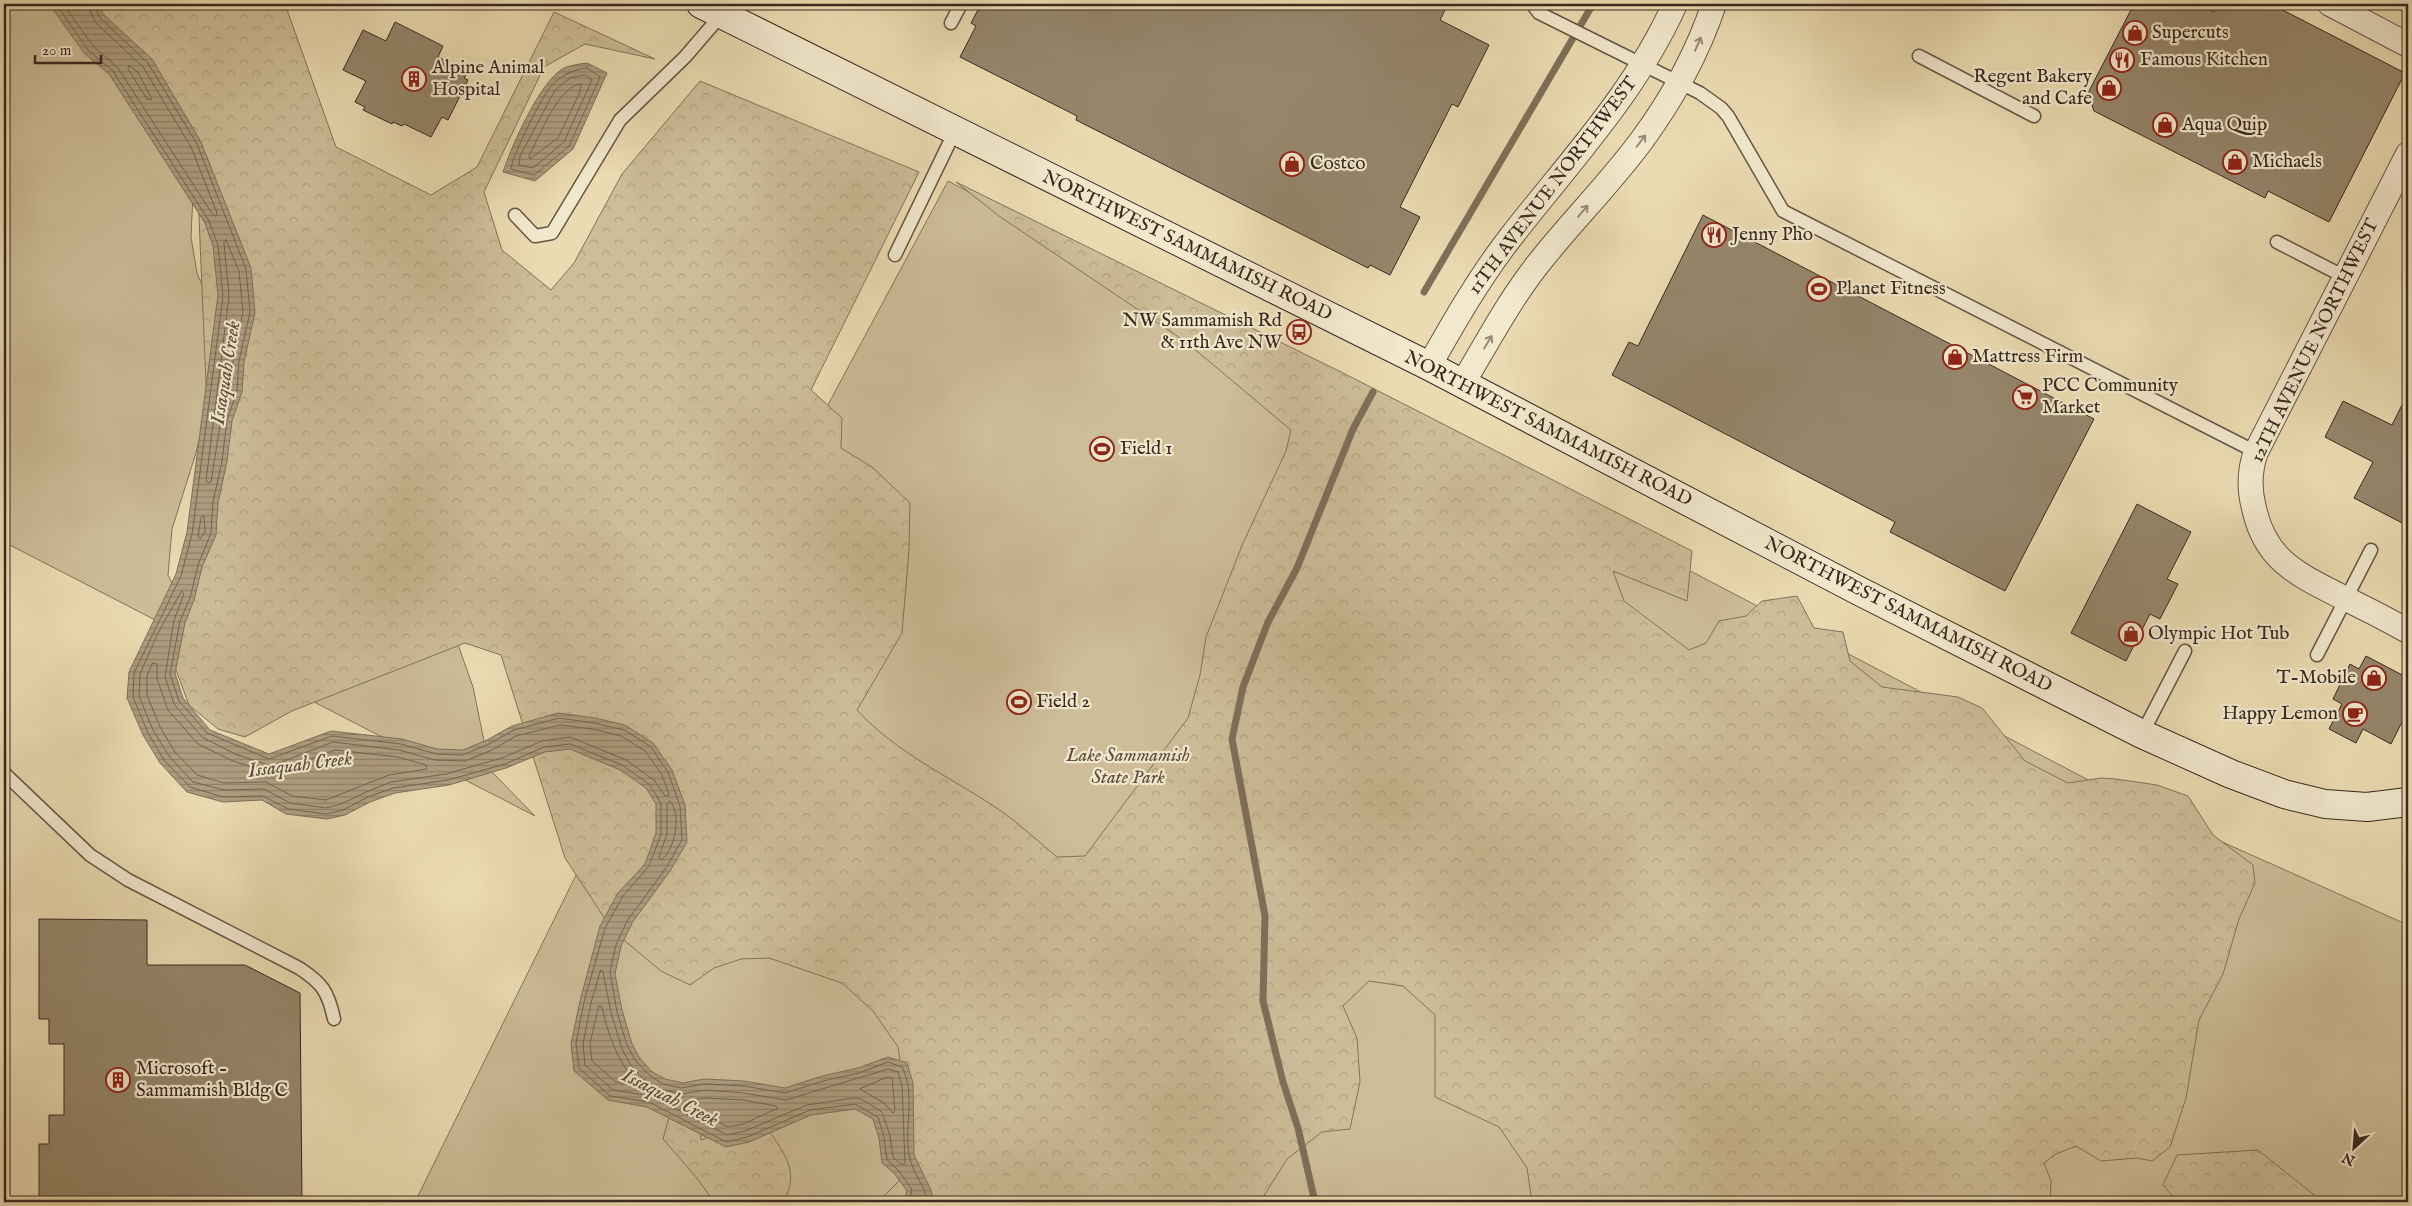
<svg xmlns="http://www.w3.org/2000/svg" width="2412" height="1206" font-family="'IM FELL English',serif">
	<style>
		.green { fill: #cdbd99; stroke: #82735c }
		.forest { fill: url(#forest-crowns); stroke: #82735c }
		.water { fill: url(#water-rules); stroke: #7f6f59 }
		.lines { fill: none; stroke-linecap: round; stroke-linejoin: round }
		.shore { stroke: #736450; stroke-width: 1 }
		.stream { stroke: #7f6f59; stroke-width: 7 }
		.building { fill: #95866b; stroke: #38291f }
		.service-casing { stroke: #655644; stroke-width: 15 }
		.minor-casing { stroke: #655644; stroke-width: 26 }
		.secondary-casing { stroke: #38291f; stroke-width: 30 }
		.service { stroke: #f2e8cd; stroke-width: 12 }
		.minor { stroke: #f2e8cd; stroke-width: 24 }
		.secondary { stroke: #f2e8cd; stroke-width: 28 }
		.oneway { stroke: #958876 }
		.labels { text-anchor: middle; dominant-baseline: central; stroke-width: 4.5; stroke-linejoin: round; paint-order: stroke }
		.poi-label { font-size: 19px; fill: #38291f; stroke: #f2e8cd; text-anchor: start }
		.street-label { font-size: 19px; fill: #38291f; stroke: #f2e8cd }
		.park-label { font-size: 19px; font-style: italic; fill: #5d4e3e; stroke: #f2e8cd }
		.water-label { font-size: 20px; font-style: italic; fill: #5b4c3c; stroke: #f2e8cd }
	</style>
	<defs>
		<pattern id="forest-crowns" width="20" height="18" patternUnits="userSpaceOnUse" patternTransform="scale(1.25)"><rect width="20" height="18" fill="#cdbd99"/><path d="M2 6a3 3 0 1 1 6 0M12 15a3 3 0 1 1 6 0" fill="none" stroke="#b1a283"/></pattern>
		<pattern id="water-rules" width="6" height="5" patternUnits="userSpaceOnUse" patternTransform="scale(1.25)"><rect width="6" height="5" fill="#ae9e80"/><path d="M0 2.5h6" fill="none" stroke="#8f8168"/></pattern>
	</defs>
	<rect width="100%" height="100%" fill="#ebdbb2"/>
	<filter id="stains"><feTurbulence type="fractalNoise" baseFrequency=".004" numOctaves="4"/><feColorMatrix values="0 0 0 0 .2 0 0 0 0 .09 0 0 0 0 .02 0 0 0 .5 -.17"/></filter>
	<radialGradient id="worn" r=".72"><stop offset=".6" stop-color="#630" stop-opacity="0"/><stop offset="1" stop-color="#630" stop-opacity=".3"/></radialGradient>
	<path class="green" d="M4 4H90L193 194 191 237 197 273 215 316 212 391 195 456 172 529 168 575 184 607 456 639 473 687 490 770 535 816 4 542Z
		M948 181 2115 794 2408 925V1202H415L578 871Z"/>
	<path class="forest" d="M81 4H285L336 147 431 195 477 167 554 12 655 59 585 44 544 67 484 192 502 250 551 290 574 263 622 174 700 81 919 172 811 390 842 418 841 448 872 467 910 503 909 550 902 633 857 710C897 754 953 778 1001 811 1021 825 1039 842 1057 857L1085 856 1188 718 1200 675 1206 637 1243 543 1286 451 1291 430 1186 342 999 216 956 182 1345 374 1692 551 1687 601 1613 571 1624 601 1689 650 1706 643 1719 621 1746 616 1762 601 1797 596 1814 628 1843 632 1850 661 1882 687 1958 697 1982 708 2025 761 2068 783 2101 778 2116 779 2157 785 2188 796 2213 835 2253 865 2255 883 2239 919 2223 974 2199 1020 2186 1098 2170 1147 2152 1161 2137 1158 2101 1161 2076 1146 2056 1154 2044 1163 2051 1181 2050 1202H1532L1527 1168 1499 1127 1435 1097V1015L1403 986 1369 981 1343 1006 1357 1038 1360 1082 1350 1129 1322 1132 1287 1159 1260 1202H878L900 1180 901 1068 898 1047 873 1011 842 983 769 958 741 959 714 968 690 985 661 971 613 931 565 858 501 655 465 643 292 711 245 737 218 729 189 705 173 662 209 454 197 170Z
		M670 1114 699 1121 701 1140 726 1131 764 1124C782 1150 802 1171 783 1202H714L697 1178 663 1139Z
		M2258 1150 2323 1202H2175L2174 1198 2163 1185 2177 1155Z"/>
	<path class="water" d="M49 4H97L104 15 152 59 201 142 251 268 255 313 244 362 242 392 232 421 227 461 218 503 216 535 202 567 194 600 185 623 175 673 183 698 210 730 269 754 331 731 402 739 437 749 463 750 487 740 512 726 558 713 595 718 625 725 653 743 672 770 685 805 687 842 670 871 632 923 621 946 615 974 622 1010 632 1044 639 1057 651 1071 665 1079 683 1083 704 1079 744 1081 785 1088 822 1076 858 1068 888 1057 907 1063 913 1083 914 1155 931 1190 933 1202H904L907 1191 894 1173 882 1163 879 1138 873 1119 855 1109 811 1115 749 1142 726 1147 647 1107 608 1100 574 1071 571 1044 580 1001 600 926 618 893 645 864 656 833V804L646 788 620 770 570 749 545 752 506 768 449 785 395 793 370 802 345 815 327 819 286 814 262 800 223 802 187 792 160 763 143 735 127 698 129 672 176 574 187 532 218 295 213 246 205 223 109 74 85 54Z
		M587 63 607 73 573 149 535 181 503 172C512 145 540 81 564 68 571 65 580 64 587 63Z"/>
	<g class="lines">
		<path class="shore" d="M56 4 89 51 113 71 209 221 218 245 223 296 192 534 181 576 134 673 133 697 148 733 164 760 190 787 223 797 263 796 288 809 326 814 343 810 368 797 393 788 448 780 505 764 544 747 570 744 622 765 649 784 661 803V834L649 866 623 896 605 928 584 1002 576 1043 579 1068 610 1096 649 1102 726 1142 747 1137 810 1110 855 1104 878 1117 884 1137 887 1160 898 1170 912 1189 909 1202
			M63 4 93 46 118 68 213 215 216 216 217 213 191 147 143 67 96 23 87 4
			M93 4 100 18 148 63 197 144 246 269 250 312 239 361 237 391 227 420 222 461 213 502 211 533 198 565 190 598 180 621 170 674 179 701 207 733 269 759 332 736 401 744 436 754 463 755 489 744 514 730 559 718 594 723 624 730 650 746 668 772 680 806 682 840 666 868 627 921 616 945 610 972 617 1012 627 1045 635 1060 649 1075 663 1084 681 1088 705 1084 744 1086 785 1093 823 1081 859 1073 888 1062 902 1067C916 1094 904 1127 909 1155 912 1172 925 1186 928 1202
			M129 66 137 71 151 97V100L147 99 128 69Z
			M587 68 600 77 569 146 534 175 511 169C510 160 544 92 552 85 563 74 573 70 587 68Z
			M585 75 592 80 564 142 533 168 519 165 520 156 555 90 570 78Z
			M581 84 580 92 558 138 530 159 529 156C538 138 560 84 581 84Z
			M226 240 239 271 243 312 233 360 231 389 221 419 211 482 209 483 206 481 229 296 224 243Z
			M204 516 205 532 200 539 198 536 201 518Z
			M182 591 184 594 174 620 165 677 174 704 202 737 235 754 271 766 333 742 399 750 435 760 465 761 492 750 516 736 560 725 593 729 621 736 645 751 662 775 669 795 665 796 654 780 626 760 570 737 542 741 502 758 446 774 391 782 366 792 341 804 326 808 290 803 264 789 224 790 193 782 169 756 153 730 139 696 140 674 158 633Z
			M153 663 157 664V679L168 710 198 744 233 761 271 773 335 750 398 757 426 765 427 769 389 775 326 800 292 796 266 782 224 783 197 775 175 752 160 727 147 695V676Z
			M670 801C682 813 675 851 661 860L659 857 667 834V804Z
			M601 970 603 972 611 1013 622 1049 630 1064 643 1079 661 1089 682 1094 705 1090 743 1093 786 1100 888 1069 898 1072 902 1085 905 1164H901L893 1157 890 1136 882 1112 861 1099 853 1098 807 1105 745 1131 727 1135 651 1096 613 1090 585 1065 583 1044 591 1003Z
			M599 1006 602 1007C608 1035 617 1060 636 1082L634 1085 616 1082 592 1061 590 1044Z
			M888 1077 892 1078 895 1111 893 1113 884 1103 860 1089Z
			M705 1098 743 1100 776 1106 778 1108 743 1124 728 1127 684 1105 686 1101Z"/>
		<path class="stream" d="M1424 292 1593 4
			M1315 1202 1298 1128 1283 1082 1263 1001 1265 916 1232 739 1243 687 1268 622 1297 568 1353 429 1373 392"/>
	</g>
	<path class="building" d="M981 4H1448L1440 20 1489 45 1458 107 1452 104 1400 207 1420 217 1390 275 1370 265 1368 268 1076 120 1077 116 960 57 976 26 971 23Z
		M2134 4H2198L2214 12 2218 4H2271L2405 73 2329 222 2268 191 2265 198 2094 111 2088 93Z
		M395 22 443 46 438 57 468 72 464 78 468 80 448 120 442 117 431 137 404 124 402 126 393 122 392 124 363 110 365 107 355 102 366 81 343 70 363 30 386 41Z
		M1703 215 2094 419 2005 591 1890 532 1895 522 1612 375 1629 342 1638 346Z
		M2408 393V526L2354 498 2373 462 2325 437 2343 401 2392 425Z
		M2137 504 2191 532 2167 579 2178 584 2160 619 2150 614 2126 661 2071 633Z
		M2366 656 2408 678V710L2391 744 2363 729 2356 743 2329 729 2342 704 2333 699 2350 664 2359 669Z
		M39 919 147 920V965H245L300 993 302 1202H39V1144H49V1115H64V1044H49V1019H39Z"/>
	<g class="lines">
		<defs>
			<path id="service" d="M1532 4 1539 13 1700 93 1721 108 1728 116 1783 211 2256 452
				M951 23 961 4
				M1919 56 2034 116
				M515 215 535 236 552 233 620 120 685 57 722 14
				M2277 242 2345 277
				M895 255 955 131
				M2317 655 2371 550
				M2142 734 2185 651
				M4 773 90 855 128 880 299 968C322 983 328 991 334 1019"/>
			<path id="minor" d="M2330 4 2408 45
				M2408 154 2256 452C2249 471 2249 489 2254 508 2265 560 2297 574 2340 596 2363 607 2386 619 2408 631
				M1429 366C1454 322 1479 278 1510 238 1569 162 1635 93 1675 4
				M1463 383C1488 341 1511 297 1542 259 1574 219 1611 182 1642 140 1672 99 1698 52 1714 4"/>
			<path id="secondary" d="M701 4 1429 366 1861 592 2142 734 2231 774 2284 794 2325 804 2367 807 2408 802"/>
		</defs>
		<use href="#service" class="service-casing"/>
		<use href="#minor" class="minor-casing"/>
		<use href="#secondary" class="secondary-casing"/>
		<use href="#service" class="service"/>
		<use href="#minor" class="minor"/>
		<use href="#secondary" class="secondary"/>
	</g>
	<defs><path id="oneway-shaft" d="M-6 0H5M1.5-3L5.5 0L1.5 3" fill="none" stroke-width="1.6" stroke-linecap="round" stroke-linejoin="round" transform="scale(1.25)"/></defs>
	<g class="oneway">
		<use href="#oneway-shaft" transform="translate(1698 44) rotate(-66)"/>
		<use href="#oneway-shaft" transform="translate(1641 141) rotate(-53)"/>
		<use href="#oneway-shaft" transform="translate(1583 211) rotate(-49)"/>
		<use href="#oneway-shaft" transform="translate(1488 342) rotate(-59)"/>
	</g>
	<defs>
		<symbol id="shop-ring" viewBox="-11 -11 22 22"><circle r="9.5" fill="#f2e8cd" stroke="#8f2418" stroke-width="1.5"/><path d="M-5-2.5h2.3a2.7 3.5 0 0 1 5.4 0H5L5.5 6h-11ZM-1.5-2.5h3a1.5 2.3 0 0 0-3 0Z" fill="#8f2418"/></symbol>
		<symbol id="restaurant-ring" viewBox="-11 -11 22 22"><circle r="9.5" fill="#f2e8cd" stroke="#8f2418" stroke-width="1.5"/><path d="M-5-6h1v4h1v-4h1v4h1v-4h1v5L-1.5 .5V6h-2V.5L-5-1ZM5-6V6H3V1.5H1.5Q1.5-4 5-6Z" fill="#8f2418"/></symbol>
		<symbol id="building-ring" viewBox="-11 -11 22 22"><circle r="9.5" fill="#f2e8cd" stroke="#8f2418" stroke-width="1.5"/><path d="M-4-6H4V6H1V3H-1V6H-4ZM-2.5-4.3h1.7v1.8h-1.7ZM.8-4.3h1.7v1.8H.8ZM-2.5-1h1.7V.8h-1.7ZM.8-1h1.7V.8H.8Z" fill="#8f2418"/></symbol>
		<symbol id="stadium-ring" viewBox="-11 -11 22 22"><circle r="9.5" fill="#f2e8cd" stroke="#8f2418" stroke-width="1.5"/><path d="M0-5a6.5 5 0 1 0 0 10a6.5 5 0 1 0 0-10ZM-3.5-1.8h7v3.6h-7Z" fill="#8f2418"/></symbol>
		<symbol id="bus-ring" viewBox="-11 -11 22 22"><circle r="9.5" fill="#f2e8cd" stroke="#8f2418" stroke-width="1.5"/><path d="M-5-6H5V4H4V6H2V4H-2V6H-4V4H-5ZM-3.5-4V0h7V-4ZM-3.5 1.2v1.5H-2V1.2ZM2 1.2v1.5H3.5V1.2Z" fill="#8f2418"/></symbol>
		<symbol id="supermarket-ring" viewBox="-11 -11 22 22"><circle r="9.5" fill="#f2e8cd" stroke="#8f2418" stroke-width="1.5"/><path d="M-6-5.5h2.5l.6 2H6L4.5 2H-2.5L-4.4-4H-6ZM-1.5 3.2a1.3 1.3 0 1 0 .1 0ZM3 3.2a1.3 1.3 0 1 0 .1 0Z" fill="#8f2418"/></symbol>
		<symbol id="cafe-ring" viewBox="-11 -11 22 22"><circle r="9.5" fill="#f2e8cd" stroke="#8f2418" stroke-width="1.5"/><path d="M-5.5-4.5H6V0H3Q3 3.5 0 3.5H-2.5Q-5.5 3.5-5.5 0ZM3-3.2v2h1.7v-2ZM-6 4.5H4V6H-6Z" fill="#8f2418"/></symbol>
	</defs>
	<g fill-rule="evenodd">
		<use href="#shop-ring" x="2121" y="19" width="28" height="28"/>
		<use href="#restaurant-ring" x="2108" y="46" width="28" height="28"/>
		<use href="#building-ring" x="400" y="65" width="28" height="28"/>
		<use href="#shop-ring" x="2095" y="74" width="28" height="28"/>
		<use href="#shop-ring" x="2151" y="111" width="28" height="28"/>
		<use href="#shop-ring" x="2221" y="148" width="28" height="28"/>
		<use href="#shop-ring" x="1278" y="150" width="28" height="28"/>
		<use href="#restaurant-ring" x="1700" y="221" width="28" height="28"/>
		<use href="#stadium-ring" x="1805" y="275" width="28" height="28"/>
		<use href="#bus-ring" x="1285" y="318" width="28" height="28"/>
		<use href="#shop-ring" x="1941" y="343" width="28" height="28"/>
		<use href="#supermarket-ring" x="2011" y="383" width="28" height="28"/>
		<use href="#stadium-ring" x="1088" y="435" width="28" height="28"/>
		<use href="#shop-ring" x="2117" y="620" width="28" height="28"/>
		<use href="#shop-ring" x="2360" y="664" width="28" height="28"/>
		<use href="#stadium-ring" x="1005" y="688" width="28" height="28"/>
		<use href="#cafe-ring" x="2341" y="700" width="28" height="28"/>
		<use href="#building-ring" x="104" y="1066" width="28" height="28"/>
	</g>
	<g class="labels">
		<g class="poi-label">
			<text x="2152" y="33">Supercuts</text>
			<text x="2140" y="60">Famous Kitchen</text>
			<text x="432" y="68">Alpine Animal<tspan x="432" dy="22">Hospital</tspan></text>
			<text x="2092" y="77" text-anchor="end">Regent Bakery<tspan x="2092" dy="22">and Cafe</tspan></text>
			<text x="2182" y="125">Aqua Quip</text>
			<text x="2252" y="162">Michaels</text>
			<text x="1310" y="164">Costco</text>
			<text x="1732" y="235">Jenny Pho</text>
			<text x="1836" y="289">Planet Fitness</text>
			<text x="1282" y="321" text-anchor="end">NW Sammamish Rd<tspan x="1282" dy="22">&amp; 11th Ave NW</tspan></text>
			<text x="1972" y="357">Mattress Firm</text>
			<text x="2042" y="386">PCC Community<tspan x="2042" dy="22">Market</tspan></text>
			<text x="1120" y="449">Field 1</text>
			<text x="2148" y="634">Olympic Hot Tub</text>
			<text x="2356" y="678" text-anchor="end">T-Mobile</text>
			<text x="1036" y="702">Field 2</text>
			<text x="2338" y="714" text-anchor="end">Happy Lemon</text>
			<text x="136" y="1069">Microsoft -<tspan x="136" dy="22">Sammamish Bldg C</tspan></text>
		</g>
		<g class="street-label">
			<text transform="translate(1553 186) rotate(-53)">11TH AVENUE NORTHWEST</text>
			<text transform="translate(1187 246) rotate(26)">NORTHWEST SAMMAMISH ROAD</text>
			<text transform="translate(2315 341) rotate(-64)">12TH AVENUE NORTHWEST</text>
			<text transform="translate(1548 429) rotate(27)">NORTHWEST SAMMAMISH ROAD</text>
			<text transform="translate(1908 615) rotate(27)">NORTHWEST SAMMAMISH ROAD</text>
		</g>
		<g class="park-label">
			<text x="1128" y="756">Lake Sammamish<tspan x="1128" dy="22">State Park</tspan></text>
		</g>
		<g class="water-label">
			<text transform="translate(226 373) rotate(-81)">Issaquah Creek</text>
			<text transform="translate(300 765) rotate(-7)">Issaquah Creek</text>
			<text transform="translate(670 1098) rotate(27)">Issaquah Creek</text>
		</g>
	</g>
	<rect width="2412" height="1206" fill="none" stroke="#ebdbb2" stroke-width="20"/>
	<rect x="5" y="5" width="2402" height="1196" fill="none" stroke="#38291f" stroke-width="2.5"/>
	<rect x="10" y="10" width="2392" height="1186" fill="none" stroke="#38291f"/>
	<g transform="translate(2354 1148) rotate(206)" stroke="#f2e8cd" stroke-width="4" paint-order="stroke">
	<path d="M0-4L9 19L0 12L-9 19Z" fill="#38291f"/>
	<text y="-8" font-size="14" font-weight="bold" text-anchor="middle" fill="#38291f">N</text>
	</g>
	<path d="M35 55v8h66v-8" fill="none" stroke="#38291f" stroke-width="2.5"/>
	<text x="42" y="55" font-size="15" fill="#38291f" stroke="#f2e8cd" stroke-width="4" paint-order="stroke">20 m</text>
	<rect width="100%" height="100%" filter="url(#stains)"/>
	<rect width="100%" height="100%" fill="url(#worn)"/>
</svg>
